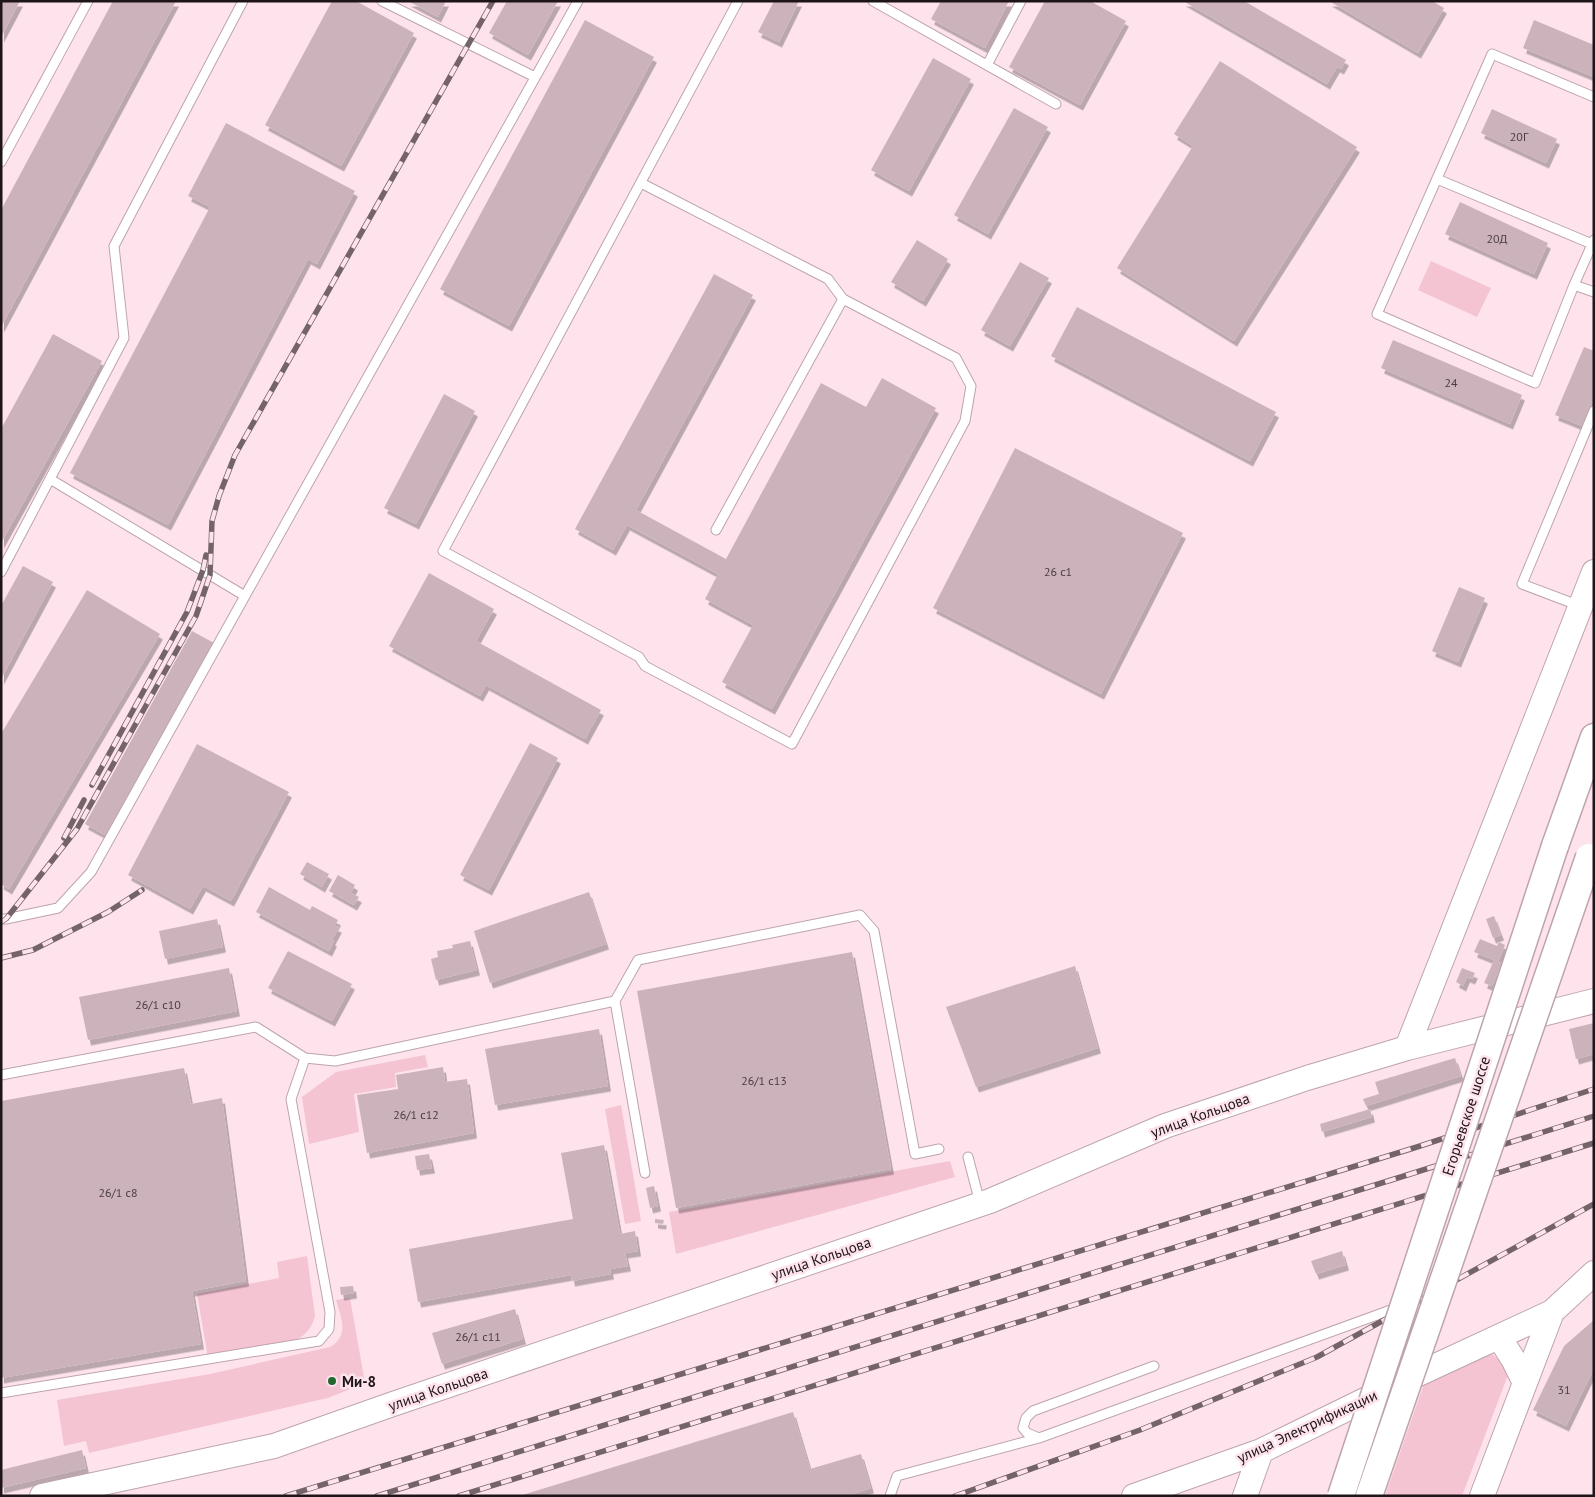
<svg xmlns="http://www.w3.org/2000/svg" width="1595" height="1497" font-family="'PT Sans',sans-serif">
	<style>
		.green { fill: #f4c4d3 }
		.building { fill: #ccb3bb; filter: url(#shadow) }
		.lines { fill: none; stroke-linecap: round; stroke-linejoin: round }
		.lane-casing { stroke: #bda4ac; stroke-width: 11 }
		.secondary-casing { stroke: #bda4ac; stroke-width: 26 }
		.primary-casing { stroke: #bda4ac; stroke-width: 29 }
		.lane { stroke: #fff; stroke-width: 9 }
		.secondary { stroke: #fff; stroke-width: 24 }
		.primary { stroke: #fff; stroke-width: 26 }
		.rail-casing { stroke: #746469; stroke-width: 5.5 }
		.rail { stroke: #fee3ec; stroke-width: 4; stroke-dasharray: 11; stroke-linecap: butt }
		.primary-bridge-casing { stroke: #bda4ac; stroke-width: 29; stroke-linecap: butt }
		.primary-bridge { stroke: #fff; stroke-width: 26 }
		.poi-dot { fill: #236630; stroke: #fee3ec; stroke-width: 2 }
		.labels { text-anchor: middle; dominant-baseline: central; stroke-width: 5; stroke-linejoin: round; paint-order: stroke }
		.number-label { font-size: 12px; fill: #4a3c41 }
		.street-label { font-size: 15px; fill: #1e1518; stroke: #fee3ec }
		.poi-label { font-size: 15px; font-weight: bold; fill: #1e1518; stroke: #fee3ec; text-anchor: start }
	</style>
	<defs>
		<filter id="shadow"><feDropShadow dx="3" dy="5.5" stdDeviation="0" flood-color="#0004"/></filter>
	</defs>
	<rect width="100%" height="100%" fill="#fee3ec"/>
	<path class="green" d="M1431 261 1491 288 1477 317 1418 290Z
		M425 1055 428 1067 395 1073 396 1087 354 1094 359 1132 309 1144 302 1097 336 1072Z
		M621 1105 641 1221 625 1224 605 1109Z
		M950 1161 955 1177 676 1254 669 1212Z
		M307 1256 315 1316C308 1345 279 1345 255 1350 239 1353 223 1355 208 1358L197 1294 279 1278 277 1262Z
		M350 1298 365 1383 328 1398 310 1402 89 1453 86 1441 64 1446 57 1400 210 1374 330 1347C350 1335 341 1318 336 1300Z
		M1489 1352 1504 1363 1508 1375 1462 1496H1385L1426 1378Z"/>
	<path class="building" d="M1 1H20L1 37Z
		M113 1H176L1 327V210Z
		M332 1H356L414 33 341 166 265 125Z
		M408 1H446L438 17Z
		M507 1H558L528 55 489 33Z
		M774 1H799L779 42 758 32Z
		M941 1H1009L985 48 931 19Z
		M1045 1H1090L1126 21 1080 105 1009 67Z
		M1183 1H1244L1346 60 1341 69 1337 67 1327 84Z
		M1329 1H1432L1444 8 1418 53Z
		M585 20 654 57 509 326 440 289Z
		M1534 20 1594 45V77L1523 48Z
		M933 58 971 79 909 191 871 170Z
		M1220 61 1357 147 1234 341 1117 268 1193 146 1174 134Z
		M1014 108 1048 127 988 234 954 215Z
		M1492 109 1557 139 1546 163 1481 133Z
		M226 123 355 191 317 264 308 259 168 525 70 473 210 207 188 196Z
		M1460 202 1548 243 1534 274 1445 234Z
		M917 240 948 259 923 301 891 282Z
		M1020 262 1049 278 1010 346 981 330Z
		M714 274 753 295 636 510 726 559 821 383 866 407 882 378 936 408 772 709 722 682 753 625 705 599 718 574 627 525 613 550 575 529Z
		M1077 307 1276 412 1250 461 1051 356Z
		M53 334 102 361 1 543V429Z
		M1393 340 1522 395 1510 424 1381 368Z
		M1584 347 1594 351V399L1582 426 1555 415Z
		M444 394 475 411 416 524 384 508Z
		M1015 448 1183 533 1101 694 933 608Z
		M23 566 53 582 1 679V606Z
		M429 573 494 609 476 641 601 710 585 739 486 685 480 696 389 646Z
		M1459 587 1485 598 1458 662 1432 651Z
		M87 590 160 634 9 889 1 884V734Z
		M192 631 214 643 107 836 85 824Z
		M530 743 558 758 489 890 460 875Z
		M197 744 289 792 231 901 203 886 190 909 128 875Z
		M307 862 329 874 322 887 300 874Z
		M338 875 355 885 351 893 359 897 354 905 329 891Z
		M269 887 310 910 312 906 338 920 335 926 339 927 332 940 334 941 329 951 256 912Z
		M589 892 606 944 490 983 474 931Z
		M1494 916 1501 935 1493 938 1486 919Z
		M217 919 223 947 165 959 159 931Z
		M1480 939 1497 946 1499 942 1505 945 1498 962 1502 963 1492 986 1484 983 1494 960 1474 952Z
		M470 941 477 970 436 980 431 959 438 957 437 951 453 948 452 945Z
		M288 951 352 984 332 1021 268 988Z
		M852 952 891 1169 676 1208 637 991Z
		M1075 966 1098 1048 976 1087 946 1007Z
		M229 968 237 1011 88 1040 79 997Z
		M1462 968 1475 973 1472 979 1467 977 1463 986 1456 982Z
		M1594 1023V1054L1576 1059 1569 1029Z
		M599 1029 608 1086 495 1105 485 1049Z
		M1455 1058 1461 1076 1366 1106 1363 1099 1379 1094 1375 1082Z
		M443 1067 445 1082 467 1079 474 1133 367 1153 357 1095 398 1089 396 1075Z
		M184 1068 191 1104 222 1098 246 1281 192 1291 201 1344 1 1378V1101Z
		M1370 1109 1372 1117 1322 1132 1320 1124Z
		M604 1145 620 1234 635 1231 638 1251 625 1253 628 1266 610 1269 611 1274 572 1281 571 1275 418 1302 409 1249 573 1219 561 1153Z
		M429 1154 432 1168 417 1170 415 1156Z
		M654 1186 658 1206 650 1208 646 1188Z
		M655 1219 664 1220 663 1224 655 1223Z
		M1342 1251 1346 1265 1316 1274 1311 1261Z
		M353 1286 354 1293 341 1295 340 1287Z
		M515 1309 523 1339 442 1364 432 1333Z
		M1594 1320V1368L1566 1426 1533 1410 1564 1346Z
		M793 1412 810 1469 861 1454 871 1488 846 1496H519Z
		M82 1450 86 1468 1 1488V1470Z"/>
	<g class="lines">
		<defs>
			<path id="lane" d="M382 1 535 77
				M873 1 1056 104
				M987 65 1021 1
				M1 162 88 1
				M1437 179 1592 244
				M641 183 828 279 843 299
				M1594 240 1574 285 1594 292
				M1574 285 1535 383 1377 314 1492 54 1594 97
				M50 479 245 596 578 1
				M716 530 843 299 956 358 971 386 965 421 792 744 645 666 639 657 443 551 738 1
				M1 572 124 338 114 246 243 1
				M1580 606 1522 584 1594 411
				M1 919H6L58 908 91 872 245 596
				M615 1001 645 1173
				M1 1075 256 1027 305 1058 335 1061 615 1001 638 960 860 915 874 931 915 1154 939 1149
				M968 1157 980 1203
				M1 1393 319 1341 329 1329 330 1312 291 1099 305 1058
				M1039 1438 1027 1433 1023 1428 1026 1418 1033 1411 1154 1366
				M890 1496 897 1476 1039 1438 1399 1307"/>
			<path id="secondary" d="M1407 1048 1594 572
				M1499 1337 1513 1359 1525 1383
				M42 1496 274 1446 393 1404 990 1201 1165 1126 1307 1078 1407 1048 1594 1001
				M1134 1496 1261 1451 1414 1376 1552 1312 1594 1273
				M1245 1496 1261 1451
				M1482 1496 1552 1312"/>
			<path id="primary" d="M1555 846 1594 737"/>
		</defs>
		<use href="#lane" class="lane-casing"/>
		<use href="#secondary" class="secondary-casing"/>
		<use href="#primary" class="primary-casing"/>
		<use href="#lane" class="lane"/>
		<use href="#secondary" class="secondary"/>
		<use href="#primary" class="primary"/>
		<defs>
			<path id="rail" d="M92 785 187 612 203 570 206 555
				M64 838 84 800
				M1 922 6 919 77 829 196 616 210 575 212 521 219 496 235 455 493 1
				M1 958 33 950 108 912 142 890
				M286 1496 1417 1147 1594 1089
				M377 1496 1404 1176 1594 1116
				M459 1496 1594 1143
				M955 1496 1140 1430 1317 1357 1594 1204"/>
		</defs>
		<use href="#rail" class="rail-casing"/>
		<use href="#rail" class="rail"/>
		<defs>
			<path id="primary-bridge" d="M1341 1496 1555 846
				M1369 1496 1589 857"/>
		</defs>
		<use href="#primary-bridge" class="primary-bridge-casing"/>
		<use href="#primary-bridge" class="primary-bridge"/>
	</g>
	<circle class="poi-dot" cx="332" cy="1381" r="5"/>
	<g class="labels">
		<g class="number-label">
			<text x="1519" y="136">20Г</text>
			<text x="1497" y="238">20Д</text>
			<text x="1451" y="382">24</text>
			<text x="1058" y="571">26 с1</text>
			<text x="158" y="1004">26/1 с10</text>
			<text x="764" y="1080">26/1 с13</text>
			<text x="416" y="1114">26/1 с12</text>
			<text x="118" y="1192">26/1 с8</text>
			<text x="478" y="1336">26/1 с11</text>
			<text x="1564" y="1389">31</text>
		</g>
		<g class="street-label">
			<text transform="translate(1200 1115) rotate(-20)">улица Кольцова</text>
			<text transform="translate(1466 1116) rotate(-72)">Егорьевское шоссе</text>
			<text transform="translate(821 1258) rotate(-19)">улица Кольцова</text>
			<text transform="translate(438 1389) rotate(-19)">улица Кольцова</text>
			<text transform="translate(1307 1426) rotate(-25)">улица Электрификации</text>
		</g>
		<g class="poi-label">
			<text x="342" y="1381">Ми-8</text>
		</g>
	</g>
	<rect width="1595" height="1497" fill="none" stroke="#1e1518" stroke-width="5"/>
</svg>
